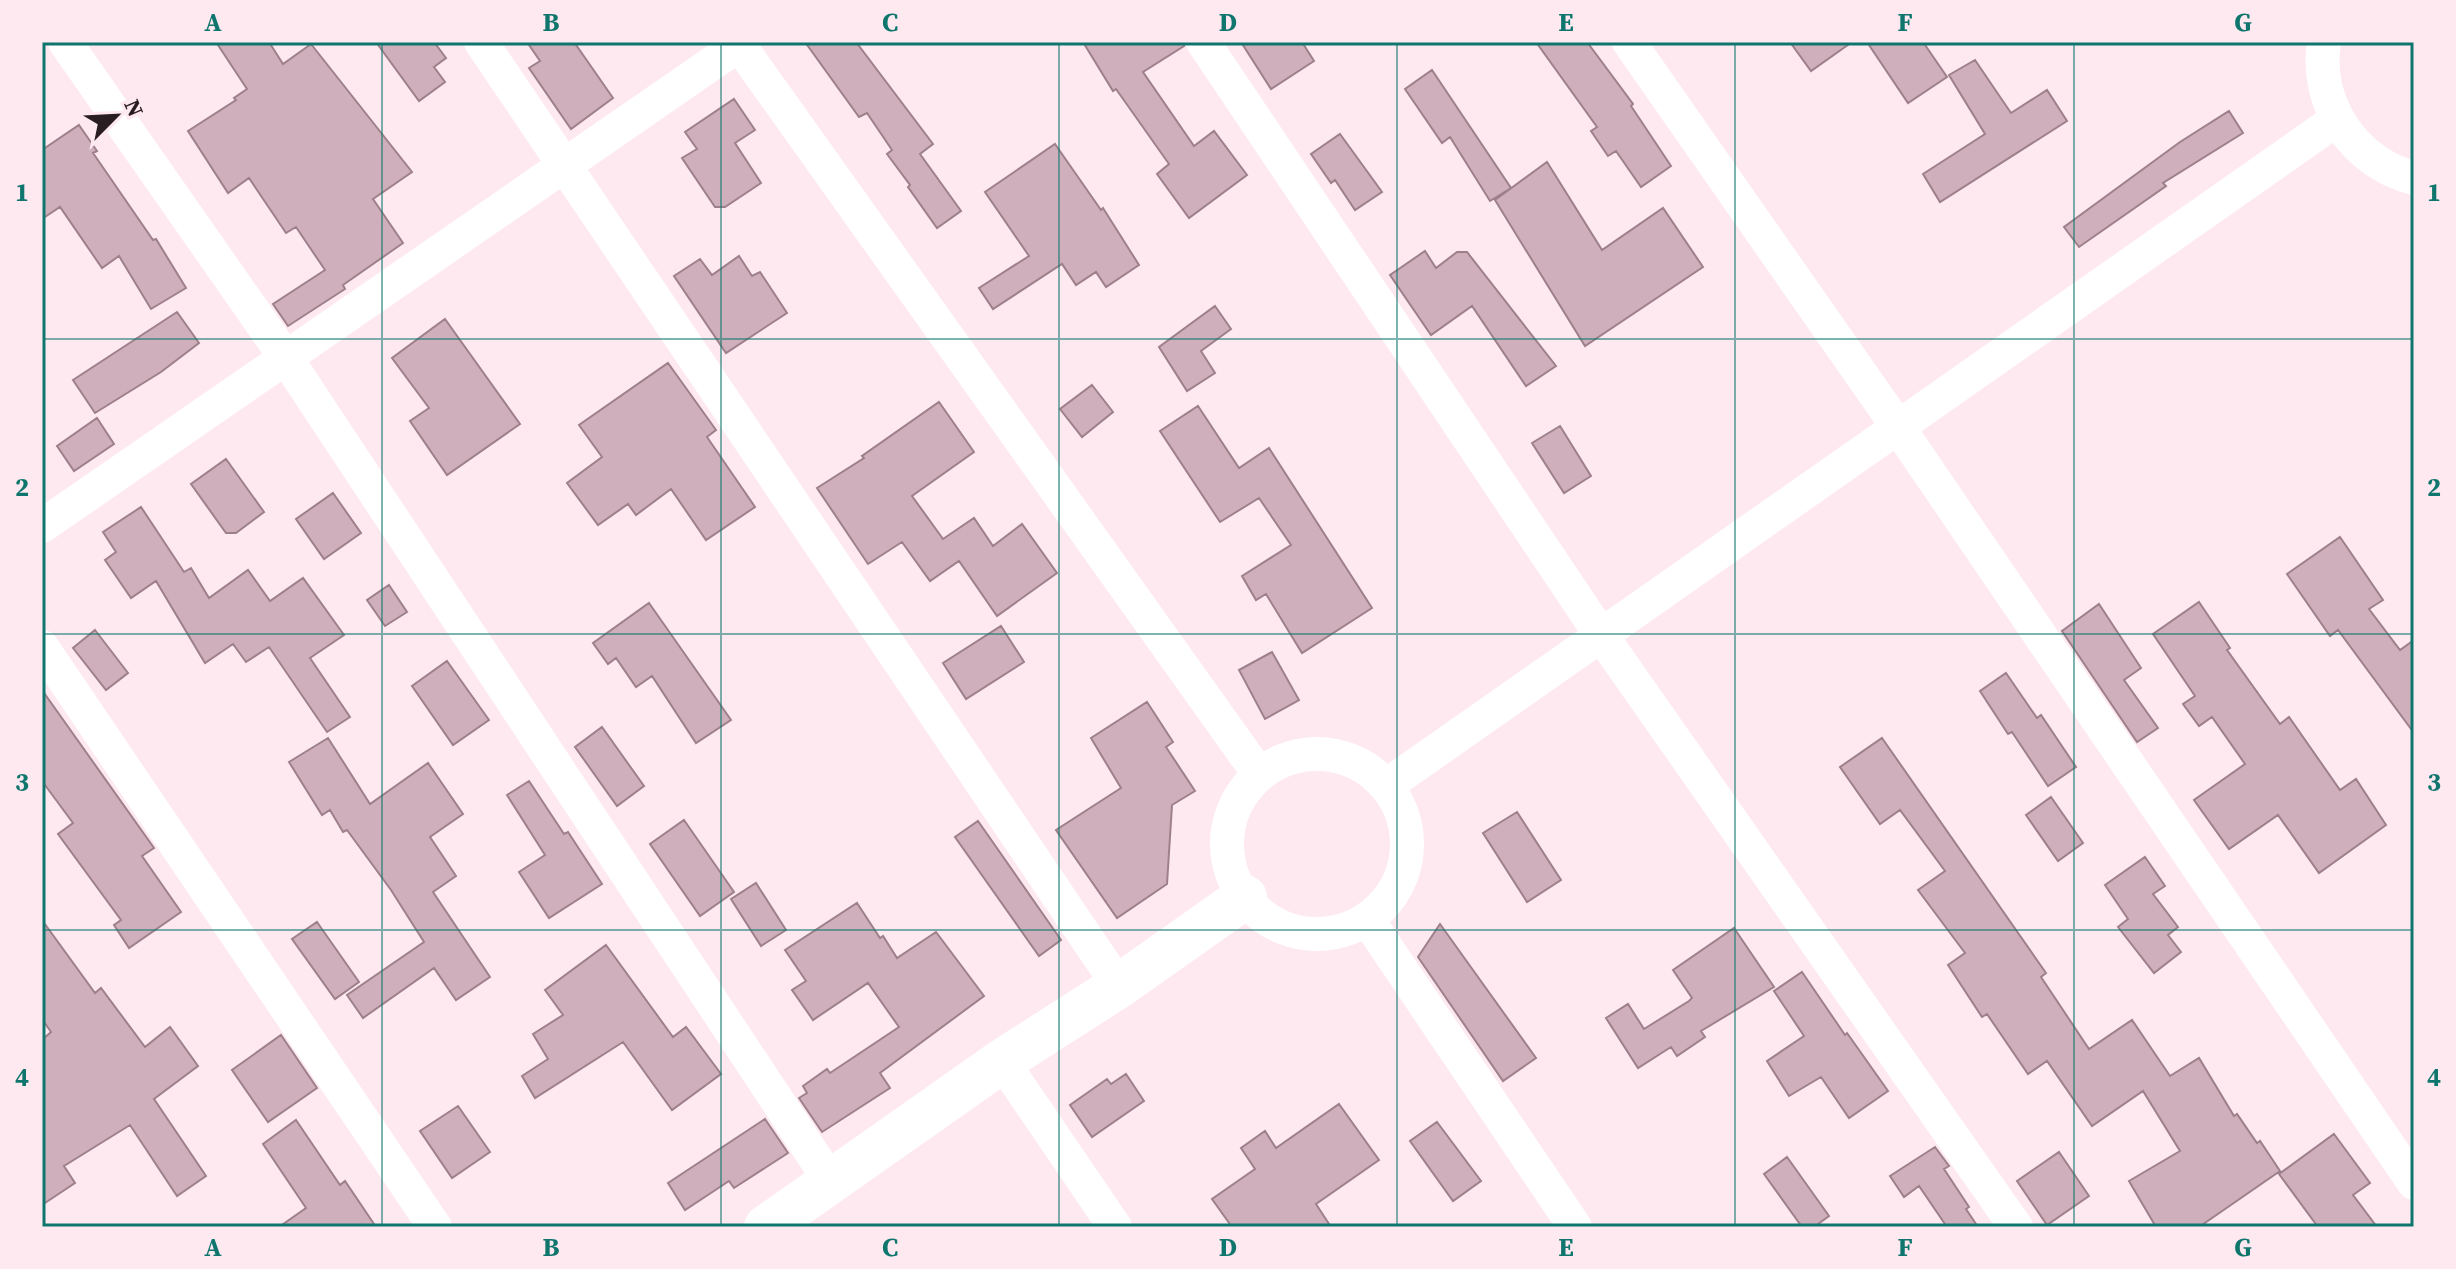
<svg xmlns="http://www.w3.org/2000/svg" width="2456" height="1269" font-family="'Source Serif 4',serif">
	<style>
		.building { fill: #cfafbb; stroke: #9e808b; stroke-width: 2 }
		.lines { fill: none; stroke-linecap: round; stroke-linejoin: round }
		.street { stroke: #fff; stroke-width: 34 }
		.secondary { stroke: #fff; stroke-width: 44 }
		.grid { fill: none; stroke: #0f766e; stroke-width: 2; stroke-opacity: 0.55 }
		.neatline { fill: none; stroke: #0f766e; stroke-width: 3 }
		.grid-label { font-size: 26px; text-anchor: middle; font-weight: bold; fill: #0f766e }
	</style>
	<rect width="100%" height="100%" fill="#fee9f0"/>
	<path class="building" d="M216 42H269L283 64 311 44 412 172 373 199 403 243 343 285 345 289 288 326 273 304 325 270 296 227 286 233 249 178 228 193 188 131 236 100 234 98 247 89Z
		M376 42H434L446 58 434 67 445 82 419 101Z
		M527 42H574L613 98 571 129 529 68 540 61Z
		M805 42H856L933 144 920 154 961 211 937 228 908 187 910 185 887 154 892 150 867 113 859 117Z
		M1083 42H1183L1184 46 1143 72 1194 146 1214 131 1247 175 1189 218 1157 174 1169 164 1116 89 1113 91Z
		M1241 42H1302L1314 61 1271 89Z
		M1536 42H1587L1633 104 1631 106 1671 166 1641 187 1616 151 1608 156 1591 131 1597 127Z
		M1790 42H1852L1811 71Z
		M1867 42H1923L1947 77 1908 103Z
		M1975 60 2011 113 2047 90 2067 121 1940 202 1923 174 1985 134 1949 75Z
		M1432 70 1511 188 1490 201 1450 137 1442 143 1405 89Z
		M734 99 755 130 735 143 761 183 725 207H715L682 158 697 149 685 132Z
		M2229 111 2243 133 2163 183 2166 186 2079 247 2064 227 2180 142Z
		M79 125 97 151 93 153 153 240 156 239 186 288 151 309 119 256 102 268 60 207 42 219V150Z
		M1340 134 1382 192 1355 210 1335 180 1331 183 1311 154Z
		M1055 144 1101 210 1103 208 1139 265 1106 287 1096 272 1076 285 1062 264 993 309 979 288 1029 256 985 192Z
		M1547 162 1602 250 1663 208 1703 267 1585 346 1495 200Z
		M1425 251 1436 268 1457 252H1467L1556 366 1526 386 1472 306 1431 335 1390 275Z
		M739 256 752 276 760 272 787 313 726 353 674 276 700 259 712 275Z
		M1215 306 1231 329 1201 351 1215 373 1187 391 1159 347Z
		M177 312 199 343 161 372 95 413 73 380Z
		M445 319 520 424 447 475 410 421 429 408 392 358Z
		M668 363 716 430 707 437 755 507 706 540 671 489 636 515 628 504 598 525 567 483 602 457 579 425Z
		M1092 385 1113 412 1082 437 1060 409Z
		M939 402 974 452 912 496 943 539 974 518 993 546 1022 524 1057 573 997 616 959 561 930 581 902 542 868 564 817 488 864 458 862 456Z
		M1198 406 1239 468 1269 448 1372 608 1302 653 1266 594 1256 600 1242 576 1291 545 1259 498 1220 522 1160 431Z
		M97 418 114 444 74 471 57 446Z
		M1560 426 1591 476 1564 493 1532 443Z
		M226 459 264 512 236 533H226L191 484Z
		M333 493 361 533 324 559 296 519Z
		M141 507 184 572 191 568 209 598 248 570 270 601 303 578 344 635 310 658 350 717 327 732 269 647 246 662 233 644 205 663 156 581 131 598 105 560 116 552 103 532Z
		M2340 537 2383 600 2369 609 2400 650 2414 640V733L2338 630 2330 636 2287 574Z
		M389 585 407 612 385 626 367 600Z
		M2199 602 2230 648 2227 650 2280 724 2289 717 2340 790 2356 779 2386 825 2319 873 2278 815 2229 849 2194 800 2245 764 2212 717 2199 726 2183 704 2195 696 2153 634Z
		M649 603 731 720 696 743 652 676 636 687 616 658 608 664 593 643Z
		M2099 604 2141 668 2124 680 2158 728 2137 742 2062 631Z
		M1001 626 1024 662 966 699 943 663Z
		M95 630 128 673 106 690 73 648Z
		M1272 652 1299 700 1265 719 1239 670Z
		M447 661 489 720 453 745 412 686Z
		M2006 673 2037 718 2041 715 2076 767 2048 786 2012 732 2008 734 1980 691Z
		M42 690 154 848 142 856 181 912 129 948 114 925 121 920 58 834 73 823 42 781Z
		M1147 702 1173 742 1166 747 1195 791 1172 805 1167 884 1117 918 1056 830 1121 788 1091 738Z
		M602 727 644 786 617 806 575 747Z
		M328 738 370 804 428 763 463 814 430 837 456 876 433 892 490 977 456 1000 434 968 363 1018 347 995 424 942 391 890 347 830 343 832 330 810 322 815 289 762Z
		M1882 738 2046 973 2041 977 2089 1049 2132 1020 2170 1076 2199 1058 2234 1116 2237 1114 2257 1143 2260 1141 2280 1171 2199 1227H2156L2129 1181 2180 1151 2143 1091 2092 1126 2047 1061 2028 1074 1987 1014 1982 1017 1948 965 1965 953 1918 890 1945 871 1900 810 1880 824 1840 767Z
		M529 781 564 834 568 832 602 884 549 918 519 872 545 855 507 795Z
		M2051 797 2083 843 2058 861 2026 815Z
		M1517 812 1561 880 1527 902 1483 833Z
		M684 820 734 892 700 916 650 844Z
		M978 821 1061 940 1039 956 955 837Z
		M2145 857 2165 886 2153 894 2178 927 2168 935 2181 952 2154 973 2118 927 2128 919 2105 885Z
		M756 883 786 930 761 946 731 899Z
		M857 903 880 938 883 936 897 958 936 932 984 996 880 1073 890 1088 822 1132 799 1098 807 1093 803 1086 827 1069 830 1073 899 1027 868 983 813 1020 792 990 806 981 785 950Z
		M42 920 95 993 101 988 145 1047 170 1027 198 1066 154 1099 206 1176 177 1196 130 1125 64 1166 75 1183 42 1205V1040L51 1032 42 1019Z
		M317 922 359 982 335 999 292 939Z
		M1440 924 1536 1058 1503 1081 1418 957Z
		M1734 928 1774 987 1701 1031 1705 1037 1677 1056 1671 1047 1638 1068 1606 1018 1628 1004 1644 1029 1689 1001 1692 998 1673 970Z
		M606 945 673 1037 686 1027 721 1074 672 1110 623 1042 535 1098 522 1076 548 1059 533 1034 563 1015 545 990Z
		M1802 972 1845 1035 1847 1033 1888 1091 1849 1118 1821 1077 1789 1096 1767 1061 1804 1036 1774 991Z
		M281 1035 317 1088 268 1122 232 1070Z
		M1126 1074 1144 1101 1092 1137 1070 1105 1107 1079 1111 1084Z
		M1339 1104 1379 1160 1316 1204 1331 1227H1232L1212 1199 1255 1169 1241 1148 1265 1131 1276 1148Z
		M458 1106 490 1152 452 1178 420 1131Z
		M765 1119 788 1153 734 1188 729 1181 685 1210 668 1183Z
		M296 1120 340 1185 345 1181 376 1227H279L306 1208 263 1144Z
		M1437 1122 1481 1181 1453 1201 1410 1141Z
		M2334 1134 2370 1183 2353 1195 2377 1227H2318L2279 1174Z
		M1935 1147 1949 1166 1944 1169 1969 1207 1966 1209 1978 1227H1947L1919 1186 1904 1197 1890 1176Z
		M2059 1152 2089 1196 2047 1225 2017 1181Z
		M1787 1157 1829 1216 1814 1227H1802L1764 1174Z"/>
	<g class="lines">
		<path class="street" d="M65 42 286 358 831 1182
			M481 42 1119 986
			M737 42 1259 774
			M1203 42 1601 635 2016 1227
			M1629 42 1898 427 2414 1183
			M2324 42C2314 103 2354 163 2414 178
			M42 526 743 42
			M42 647 435 1227
			M1227 844a90 90 0 1 1 180 0a90 90 0 1 1-180 0Z
			M1386 786 2336 120
			M1367 919 1575 1227
			M1002 1061 1115 1227"/>
		<path class="secondary" d="M766 1227 1002 1061 1119 986 1245 897"/>
	</g>
	<path class="grid" d="M382 42V1227M721 42V1227M1059 42V1227M1397 42V1227M1735 42V1227M2074 42V1227M42 339H2414M42 634H2414M42 930H2414"/>
	<rect width="2456" height="1269" fill="none" stroke="#fee9f0" stroke-width="88"/>
	<g transform="translate(116 116) rotate(66)" stroke="#fee9f0" stroke-width="6" paint-order="stroke">
	<path d="M0-6L14 30L0 20L-14 30Z" fill="#291d22"/>
	<text y="-12" font-size="22" font-weight="bold" text-anchor="middle" fill="#291d22">N</text>
	</g>
	<rect x="44" y="44" width="2368" height="1181" class="neatline"/>
	<g class="grid-label">
		<text x="213" y="31">A</text>
		<text x="551" y="31">B</text>
		<text x="890" y="31">C</text>
		<text x="1228" y="31">D</text>
		<text x="1566" y="31">E</text>
		<text x="1905" y="31">F</text>
		<text x="2243" y="31">G</text>
		<text x="22" y="201">1</text>
		<text x="2434" y="201">1</text>
		<text x="22" y="496">2</text>
		<text x="2434" y="496">2</text>
		<text x="22" y="791">3</text>
		<text x="2434" y="791">3</text>
		<text x="22" y="1086">4</text>
		<text x="2434" y="1086">4</text>
		<text x="213" y="1256">A</text>
		<text x="551" y="1256">B</text>
		<text x="890" y="1256">C</text>
		<text x="1228" y="1256">D</text>
		<text x="1566" y="1256">E</text>
		<text x="1905" y="1256">F</text>
		<text x="2243" y="1256">G</text>
	</g>
</svg>
